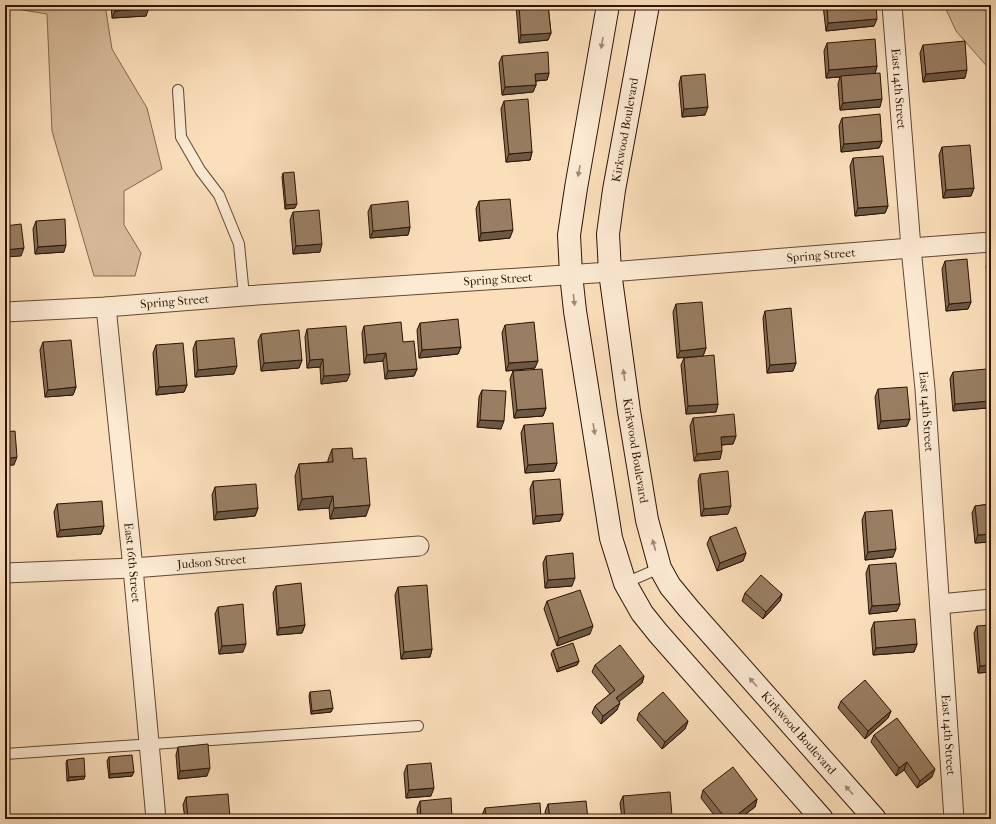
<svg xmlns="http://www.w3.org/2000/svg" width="996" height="824" font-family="'IM FELL French Canon',serif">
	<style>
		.green { fill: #d8bc9c; stroke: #836850 }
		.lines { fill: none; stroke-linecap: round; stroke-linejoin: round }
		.lane-casing { stroke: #614731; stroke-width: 12 }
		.street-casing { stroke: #614731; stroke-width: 21 }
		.secondary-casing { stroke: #2e1403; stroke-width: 24 }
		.lane { stroke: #fcead3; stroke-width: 10 }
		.street { stroke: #fcead3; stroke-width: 19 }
		.secondary { stroke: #fcead3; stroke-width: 22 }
		.wall { fill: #846c55; stroke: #2e1403 }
		.shaded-wall { fill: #6b5845; stroke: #2e1403 }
		.building { fill: #997e63; stroke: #2e1403 }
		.oneway { fill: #9f8a75 }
		.labels { text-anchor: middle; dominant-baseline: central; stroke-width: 3; stroke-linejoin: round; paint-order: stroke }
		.street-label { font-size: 12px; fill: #2e1403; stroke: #fcead3 }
	</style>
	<rect width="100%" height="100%" fill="#fbdfbb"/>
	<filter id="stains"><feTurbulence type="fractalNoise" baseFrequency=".005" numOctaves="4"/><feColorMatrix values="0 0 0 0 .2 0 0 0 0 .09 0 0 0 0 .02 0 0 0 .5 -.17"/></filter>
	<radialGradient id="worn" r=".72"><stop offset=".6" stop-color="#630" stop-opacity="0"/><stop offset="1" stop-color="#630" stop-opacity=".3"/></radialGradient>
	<path class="green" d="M5 5H105L112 49 147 108 162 169 124 191V225L141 253 135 276H94L52 131 47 14 5 7Z
		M944 5H991V71L956 31Z"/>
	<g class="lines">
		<defs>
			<path id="lane" d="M178 90 181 137 200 170 219 195 239 244 244 296
				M625 583 660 568
				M5 754 418 726"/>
			<g id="street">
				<path id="s1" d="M892 5 911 248 925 389 954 819"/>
				<path id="s2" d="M106 307 133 568 156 819"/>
				<path id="s3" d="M5 312 106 307 244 296 610 272 911 248 991 242"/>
				<path id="s4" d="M5 573 133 568 419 546"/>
				<path d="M940 604 991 599"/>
			</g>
			<g id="secondary">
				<path d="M608 5 576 188 569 235 571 274 575 311 611 538 625 583 642 613 658 633 822 819"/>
				<path id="s5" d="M648 5 614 190 608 234 610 272 629 411 647 520 660 568 670 586 689 609 875 819"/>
			</g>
		</defs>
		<use href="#lane" class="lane-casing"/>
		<use href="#street" class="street-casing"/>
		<use href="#secondary" class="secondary-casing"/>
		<use href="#lane" class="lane"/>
		<use href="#street" class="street"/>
		<use href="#secondary" class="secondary"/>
	</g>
	<path class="wall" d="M111 5H148L146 16 112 18Z
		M516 5H548L551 33 548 40 519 43Z
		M823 5H876L874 26 826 31Z
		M827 43 877 66 875 73 880 107 840 110 838 84 840 77 826 78 824 51Z
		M923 45 965 78 923 82 920 53Z
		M502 56 549 73 547 80 536 81V85L533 92 502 95 499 63Z
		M681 76 705 115 682 117 679 84Z
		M504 101 532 152 530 160 506 162 501 109Z
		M842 118 882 141 879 148 841 152 839 126Z
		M942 147 974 188 971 196 943 198 939 155Z
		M853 158 888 206 885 213 855 216 850 166Z
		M283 173 295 208 285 209 282 177Z
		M479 201 510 238 479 241 476 209Z
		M371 205 410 227 408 235 370 238 368 212Z
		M293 212 320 252 293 254 290 220Z
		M36 221 64 252 35 254 33 229Z
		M991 258V313L986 266 989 259Z
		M945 261 971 302 968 309 946 311 942 269Z
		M676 304 706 348 703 356 677 358 673 312Z
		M765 311 796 363 793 371 767 373 763 318Z
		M420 323 461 347 458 354 419 358 417 330Z
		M505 325 535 368 506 371 502 333Z
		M364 326 403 342 417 369 414 376 385 379 383 361 364 363 362 333Z
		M307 329 347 381 321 384 320 367 307 368 305 337Z
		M261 334 302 360 299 368 261 371 258 341Z
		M196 341 234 374 195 377 193 349Z
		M43 342 76 387 73 395 45 397 40 350Z
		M156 345 187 385 184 392 156 395 153 353Z
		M684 358 718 404 716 412 686 414 681 365Z
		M513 371 546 408 543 416 514 418 510 379Z
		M953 372 989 401 987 408 953 411 950 379Z
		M878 389 910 419 907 426 878 429 875 397Z
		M482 390 501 429 477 427 479 397Z
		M693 418 736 436 733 444 722 445 720 459 694 461 690 426Z
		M524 425 557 463 554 471 525 473 521 433Z
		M332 449 353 459 366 516 330 519 329 508 298 510 295 476 299 464 328 462V460Z
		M700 474 728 514 701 516 698 481Z
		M533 481 563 514 560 521 533 524 530 489Z
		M215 487 258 508 255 516 214 520 212 495Z
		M57 504 104 526 101 534 57 537 54 512Z
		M991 504V542L975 543 972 513 975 506Z
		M865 512 893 557 865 560 862 520Z
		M710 537 746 553 743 561 717 571 707 544Z
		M546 556 572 586 545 588 543 563Z
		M869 565 900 604 897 611 869 614 866 573Z
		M276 586 305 625 302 633 277 635 273 593Z
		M398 587 432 649 430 657 401 659 395 595Z
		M745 593 782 594 780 601 763 619 742 601Z
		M547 601 590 634 557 646 544 609Z
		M218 607 243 652 219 654 215 614Z
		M874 622 917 644 914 652 873 655 871 630Z
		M977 626 991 672 978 673 974 633Z
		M553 650 579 661 577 665 557 672 551 654Z
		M595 665 644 676 642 683 619 701 617 710 601 724 592 713 595 706 610 694 592 672Z
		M310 692 333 708 331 712 311 714 309 696Z
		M841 701 891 711 888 718 865 739 838 708Z
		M639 713 688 721 685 729 662 749 637 720Z
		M874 735 932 777 917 788 904 770 896 776 871 742Z
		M178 747 207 776 178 779 176 755Z
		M109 757 132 776 109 778 107 761Z
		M67 760 85 776 84 779 67 781 66 763Z
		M407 765 431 796 406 798 404 773Z
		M703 790 757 799 755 807 739 819H717L701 798Z
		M623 796 672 816 671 819H622L620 803Z
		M186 797 230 819H185L183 805Z
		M420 801 452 819H418L417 809Z
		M548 804 588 819H546L545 812Z
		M485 808 541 819H483L482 815Z"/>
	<path class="shaded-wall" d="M149 8 146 16 112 18 115 11Z
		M877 19 874 26 826 31 828 23Z
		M551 33 548 40 519 43 521 35Z
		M877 66 875 74 826 78 829 70Z
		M967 70 965 78 923 82 926 74Z
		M549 73 547 80 532 81 535 74Z
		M536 85 533 92 502 95 505 87Z
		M882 99 880 107 840 110 843 103Z
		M708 107 705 115 682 117 684 109Z
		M882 141 879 148 841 152 844 144Z
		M532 152 530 160 506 162 509 154Z
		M974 188 971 196 943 198 946 190Z
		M297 204 295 208 285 209 286 205Z
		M888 206 885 213 855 216 858 208Z
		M410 227 408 235 370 238 373 231Z
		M513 230 510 238 479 241 481 233Z
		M322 244 320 252 293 254 296 246Z
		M66 245 64 252 35 254 38 247Z
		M24 248 21 256 5 257V250Z
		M971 302 968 309 946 311 949 304Z
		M461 347 458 354 419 358 422 350Z
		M706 348 703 356 677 358 680 351Z
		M386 353 383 361 364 363 367 355Z
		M323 359 320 367 307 368 310 360Z
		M302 360 299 368 261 371 264 363Z
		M538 361 535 368 506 371 509 363Z
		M796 363 793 371 767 373 770 365Z
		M237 366 234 374 195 377 198 370Z
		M417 369 414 376 385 379 388 371Z
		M350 374 347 381 321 384 324 376Z
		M187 385 184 392 156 395 159 387Z
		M76 387 73 395 45 397 48 390Z
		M989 401 987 408 953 411 955 404Z
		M718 404 716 412 686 414 688 406Z
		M546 408 543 416 514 418 517 410Z
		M910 419 907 426 878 429 881 421Z
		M480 420 504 421 501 429 477 427Z
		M736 436 733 444 718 445 721 437Z
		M722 451 720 459 694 461 697 454Z
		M17 457 14 465 5 466V459Z
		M557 463 554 471 525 473 528 465Z
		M333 496 329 508 298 510 302 499Z
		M370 505 366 516 330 519 334 508Z
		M731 506 728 514 701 516 704 509Z
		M258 508 255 516 214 520 217 512Z
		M563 514 560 521 533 524 536 516Z
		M104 526 101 534 57 537 60 530Z
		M991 534V542L975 543 978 535Z
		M896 549 893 557 865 560 868 552Z
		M746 553 743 561 717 571 720 563Z
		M575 578 572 586 545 588 548 580Z
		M782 594 780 601 763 619 766 612Z
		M900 604 897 611 869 614 872 606Z
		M305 625 302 633 277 635 279 628Z
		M593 626 590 634 557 646 559 638Z
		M246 644 243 652 219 654 222 646Z
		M917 644 914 652 873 655 876 648Z
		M432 649 430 657 401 659 404 652Z
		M579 661 577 665 557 672 559 668Z
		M991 665V672L978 673 980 666Z
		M644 676 642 683 614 706 616 698Z
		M620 703 617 710 601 724 603 716Z
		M333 708 331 712 311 714 312 711Z
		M891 711 888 718 865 739 868 731Z
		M688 721 685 729 662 749 665 742Z
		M907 762 904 770 896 776 899 768Z
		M210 768 207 776 178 779 180 771Z
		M935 769 932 777 917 788 920 781Z
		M134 772 132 776 109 778 110 774Z
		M85 776 84 779 67 781 69 777Z
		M434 788 431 796 406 798 409 790Z
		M757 799 755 807 739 819H732Z
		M672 816 671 819H633Z
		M230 818V819H215Z"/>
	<path class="building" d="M115 5H148L149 8 115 11Z
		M519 5H548L551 33 521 35Z
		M827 5H876L877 19 828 23Z
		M875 39 877 66 829 70 827 43Z
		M965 41 967 70 926 74 923 45Z
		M548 52 549 73 535 74 536 85 505 87 502 56Z
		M880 73 882 99 843 103 841 76Z
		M705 74 708 107 684 109 681 76Z
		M528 99 532 152 509 154 504 101Z
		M880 114 882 141 844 144 842 118Z
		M970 145 974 188 946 190 942 147Z
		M883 156 888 206 858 208 853 158Z
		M294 172 297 204 286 205 283 173Z
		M510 199 513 230 481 233 479 201Z
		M408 201 410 227 373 231 371 205Z
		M319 210 322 244 296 246 293 212Z
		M65 219 66 245 38 247 36 221Z
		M21 224 24 248 5 250V226Z
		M991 258V278L989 259Z
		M967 259 971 302 949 304 945 261Z
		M702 302 706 348 680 351 676 304Z
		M791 308 796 363 770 365 765 311Z
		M458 319 461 347 422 350 420 323Z
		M401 322 403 342 414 341 417 369 388 371 386 353 367 355 364 326Z
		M534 322 538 361 509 363 505 325Z
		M346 326 350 374 324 376 323 359 310 360 307 329Z
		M299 330 302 360 264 363 261 334Z
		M234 338 237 366 198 370 196 341Z
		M71 340 76 387 48 390 43 342Z
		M183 343 187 385 159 387 156 345Z
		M714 355 718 404 688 406 684 358Z
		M542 369 546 408 517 410 513 371Z
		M987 369 989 401 955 404 953 372Z
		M907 387 910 419 881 421 878 389Z
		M482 390 506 391 504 421 480 420Z
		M734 414 736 436 721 437 722 451 697 454 693 418Z
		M553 423 557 463 528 465 524 425Z
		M15 431 17 457 5 459V432Z
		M352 448 353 459 366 458 370 505 334 508 333 496 302 499 299 464 333 462 332 449Z
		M728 471 731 506 704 509 700 474Z
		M560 479 563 514 536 516 533 481Z
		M256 484 258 508 217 512 215 487Z
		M102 501 104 526 60 530 57 504Z
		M991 504V534L978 535 975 506Z
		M892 510 896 549 868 552 865 512Z
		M736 527 746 553 720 563 710 537Z
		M573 553 575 578 548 580 546 556Z
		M896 563 900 604 872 606 869 565Z
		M761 575 782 594 766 612 745 593Z
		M301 583 305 625 279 628 276 586Z
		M427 585 432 649 404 652 398 587Z
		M580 590 593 626 559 638 547 601Z
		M243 604 246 644 222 646 218 607Z
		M915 619 917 644 876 648 874 622Z
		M991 625V665L980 666 977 626Z
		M573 643 579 661 559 668 553 650Z
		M620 645 644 676 616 698 620 703 603 716 595 706 615 690 595 665Z
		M865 680 891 711 868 731 841 701Z
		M330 690 333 708 312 711 310 692Z
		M663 692 688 721 665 742 639 713Z
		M897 718 935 769 920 781 907 762 899 768 874 735Z
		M208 744 210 768 180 771 178 747Z
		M132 755 134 772 110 774 109 757Z
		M84 758 85 776 69 777 67 760Z
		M431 763 434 788 409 790 407 765Z
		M733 767 757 799 732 819H726L703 790Z
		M670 792 672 816 633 819H625L623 796Z
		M228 794 230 818 215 819H188L186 797Z
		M451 798 452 819H421L420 801Z
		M586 801 588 819H550L548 804Z
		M540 803 541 819H486L485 808Z"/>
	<defs><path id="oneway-solid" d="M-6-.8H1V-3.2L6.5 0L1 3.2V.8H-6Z"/></defs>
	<g class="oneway">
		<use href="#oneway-solid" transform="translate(602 43) rotate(100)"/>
		<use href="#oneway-solid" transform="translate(579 171) rotate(100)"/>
		<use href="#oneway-solid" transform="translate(574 300) rotate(84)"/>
		<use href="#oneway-solid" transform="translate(624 375) rotate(-98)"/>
		<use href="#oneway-solid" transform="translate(594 429) rotate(81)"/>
		<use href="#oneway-solid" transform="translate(654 545) rotate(-105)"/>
		<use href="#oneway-solid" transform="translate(753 682) rotate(-132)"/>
		<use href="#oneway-solid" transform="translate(849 790) rotate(-132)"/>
	</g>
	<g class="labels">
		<g class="street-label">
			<text stroke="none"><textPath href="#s1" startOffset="84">East 14th Street</textPath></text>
			<text transform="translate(625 130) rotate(-80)">Kirkwood Boulevard</text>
			<text stroke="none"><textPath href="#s3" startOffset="818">Spring Street</textPath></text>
			<text stroke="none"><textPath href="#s3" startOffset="494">Spring Street</textPath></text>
			<text stroke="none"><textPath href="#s3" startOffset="170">Spring Street</textPath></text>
			<text stroke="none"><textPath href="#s1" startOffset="408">East 14th Street</textPath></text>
			<text stroke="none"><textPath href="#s5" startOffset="451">Kirkwood Boulevard</textPath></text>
			<text stroke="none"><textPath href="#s4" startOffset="207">Judson Street</textPath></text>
			<text stroke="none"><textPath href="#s2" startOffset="257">East 16th Street</textPath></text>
			<text stroke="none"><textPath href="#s5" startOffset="787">Kirkwood Boulevard</textPath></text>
			<text stroke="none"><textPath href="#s1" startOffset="732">East 14th Street</textPath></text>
		</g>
	</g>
	<rect width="996" height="824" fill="none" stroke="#fbdfbb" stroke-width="20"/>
	<rect x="6" y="6" width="984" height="812" fill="none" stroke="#2e1403" stroke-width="2"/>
	<rect x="10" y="10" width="976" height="804" fill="none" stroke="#2e1403"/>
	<rect width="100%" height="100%" filter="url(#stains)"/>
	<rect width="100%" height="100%" fill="url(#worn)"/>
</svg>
